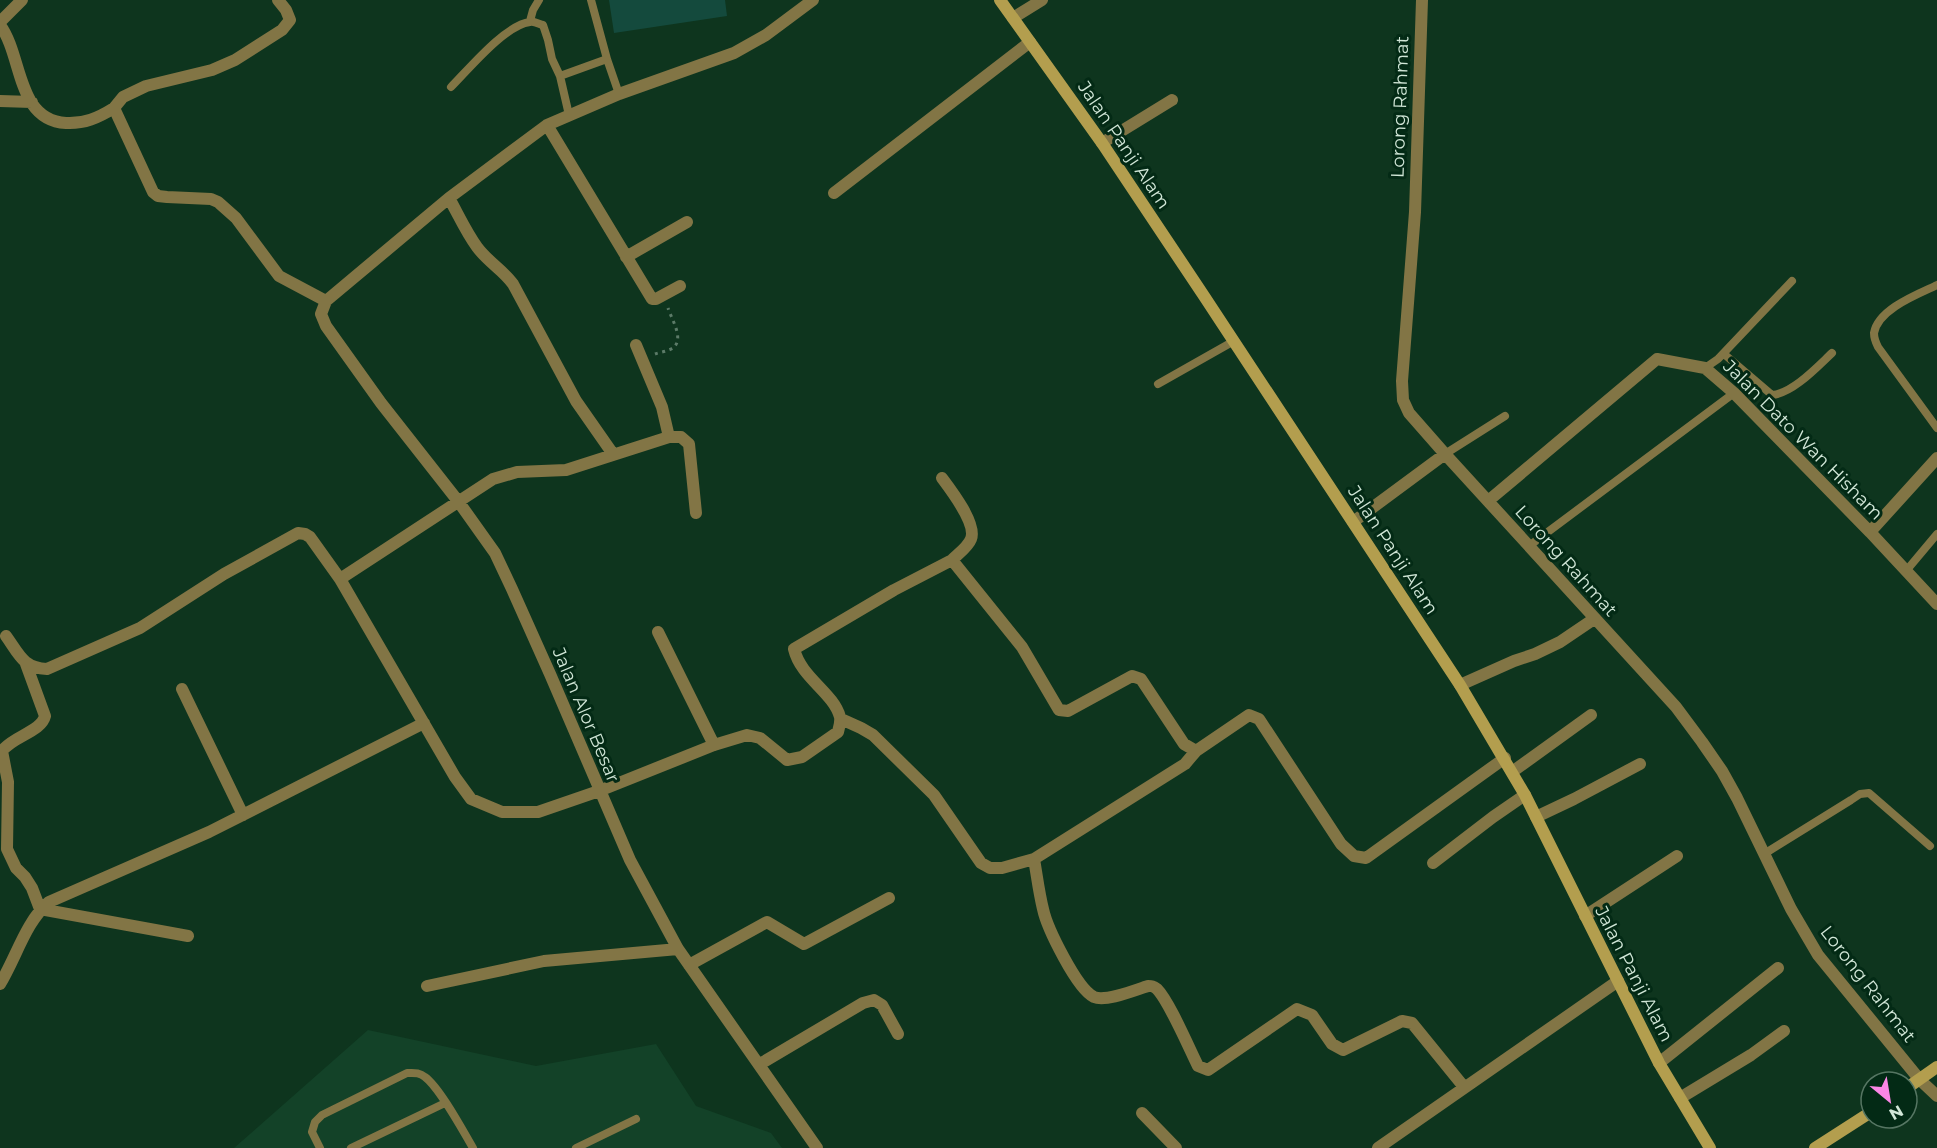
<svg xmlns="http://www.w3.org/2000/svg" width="1937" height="1148" font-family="Montserrat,sans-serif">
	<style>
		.built { fill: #134228 }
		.building { fill: #144a3d }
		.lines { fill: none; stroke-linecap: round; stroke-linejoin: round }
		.path { stroke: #5c7b68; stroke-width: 3; stroke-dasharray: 3 4.5; stroke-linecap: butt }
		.lane { stroke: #827545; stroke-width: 8 }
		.street { stroke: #827545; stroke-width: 12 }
		.secondary { stroke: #b39e4e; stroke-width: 12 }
		.labels { text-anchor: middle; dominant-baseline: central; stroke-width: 6; stroke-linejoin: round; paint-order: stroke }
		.street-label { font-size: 18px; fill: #d2e7d8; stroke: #032a15 }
	</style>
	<rect width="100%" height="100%" fill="#0e351e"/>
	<path class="built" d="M368 1030 536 1066 656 1044 696 1106 771 1133 782 1148H234Z"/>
	<path class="building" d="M609 0H725L727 16 614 33Z"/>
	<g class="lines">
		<path class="path" d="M655 354C660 352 670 351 674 347 684 338 671 318 668 308"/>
		<path class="lane" d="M591 0 607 59
			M530 21 533 10 539 0
			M560 76 569 115
			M451 87C469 69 505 25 530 22 534 21 539 24 543 25L548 40 552 59 560 76 607 59 619 94
			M1937 285C1918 294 1878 309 1874 333 1874 337 1876 343 1878 347L1937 428
			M1724 354 1772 395C1793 393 1817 367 1832 353
			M1705 368 1718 359 1792 281
			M1158 384 1234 341
			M1445 454 1505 416
			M1529 546 1734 393
			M1906 571 1937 534
			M1764 854 1851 800 1860 794 1869 793 1930 846
			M320 1148 312 1132 315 1122 322 1115 407 1073C414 1073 419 1072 425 1077 440 1088 463 1131 473 1148
			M351 1148 445 1103
			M576 1148 636 1119"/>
		<path class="street" d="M278 0 286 10 290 20 282 30 235 60 212 70 146 86 123 97 114 108 153 192 158 196 167 197 211 199 218 202 236 218 279 276 326 301
			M813 0 766 35 734 53 619 94 547 125 449 198 326 301 321 314 326 326 381 403 458 501 495 553 512 589 550 674 630 860 678 949 817 1148
			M1422 0 1415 212 1402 381 1403 400 1409 413 1445 454 1676 707 1702 742 1722 771 1737 798 1791 909 1818 955 1920 1080 1937 1096
			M1013 18 1042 0
			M0 22 22 0
			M0 25C23 56 16 120 66 123 84 124 98 118 114 108
			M0 101 32 102
			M547 125 652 299H656L680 286
			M1102 143 1172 100
			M834 193 1030 42
			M449 198C458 214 466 232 477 247 488 262 503 270 513 284L576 401 613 454
			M626 257 687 222
			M636 345 662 407 669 437
			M942 478C951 490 977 524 971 539 968 547 958 554 952 560
			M1488 501 1657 359 1705 368 1734 393 1870 532 1937 604
			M1353 522 1445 454
			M1870 532 1937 458
			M340 579 493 479 517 472 566 470 669 437H681L689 444 696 513
			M658 632 714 745
			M6 636C19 654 23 668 47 669L140 628 224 574 298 533 305 534 310 537 340 579 455 777 471 799 502 812H538L599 791 714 745 747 735 760 738 787 760 802 757 838 732C839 727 841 722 840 717 833 692 801 678 794 649L894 590 952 560 1022 647 1059 710 1068 711 1132 676 1141 679 1184 744 1196 751 1249 715 1259 719 1341 844 1354 856 1366 858 1505 758
			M26 664 45 716C41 732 13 736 2 751L8 782 7 849 16 868 25 877 32 888 40 909 188 936
			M1460 685 1514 661 1535 654 1560 642 1594 619
			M182 689 243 815
			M841 719 861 728 873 735 934 795 981 863 990 868H1002L1034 859 1185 764 1196 751
			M1512 772 1591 715
			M1536 817 1574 799 1640 764
			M1034 859C1037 876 1039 893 1043 909 1047 928 1077 989 1094 997 1106 1002 1135 990 1148 986 1152 986 1153 986 1157 989 1169 1001 1189 1048 1198 1066L1208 1070 1297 1009 1312 1015 1332 1044 1343 1050 1402 1021 1412 1023 1464 1087
			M1433 863 1493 817 1525 795
			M1585 916 1677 856
			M689 965 767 922 804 944 889 898
			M0 984C16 958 26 921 49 902L209 832 424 723
			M427 986 544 961 678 949
			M1659 1063 1778 968
			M760 1064 863 1003 874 1000 882 1005 898 1034
			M1680 1098 1751 1055 1784 1031
			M1142 1113 1176 1148
			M1378 1148 1618 981"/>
		<path class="secondary" d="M1000 0 1102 143 1204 296 1460 685 1525 795 1659 1063 1710 1148
			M1907 1088 1937 1067
			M1815 1148 1871 1112"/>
	</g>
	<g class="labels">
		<g class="street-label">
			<text transform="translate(1400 107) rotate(-88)">Lorong Rahmat</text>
			<text transform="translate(1124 145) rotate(56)">Jalan Panji Alam</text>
			<text transform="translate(1803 440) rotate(45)">Jalan Dato Wan Hisham</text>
			<text transform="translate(1393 550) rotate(57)">Jalan Panji Alam</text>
			<text transform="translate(1566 561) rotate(48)">Lorong Rahmat</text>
			<text transform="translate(586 715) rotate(67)">Jalan Alor Besar</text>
			<text transform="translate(1634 974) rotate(63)">Jalan Panji Alam</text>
			<text transform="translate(1868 984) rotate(52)">Lorong Rahmat</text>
		</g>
	</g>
	<g transform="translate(1889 1100) rotate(150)"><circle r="28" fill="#032a15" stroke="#567663" stroke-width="1.5"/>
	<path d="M0-4.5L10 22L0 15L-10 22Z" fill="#fb86e5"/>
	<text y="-9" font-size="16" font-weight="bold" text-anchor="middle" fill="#d2e7d8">N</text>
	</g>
</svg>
